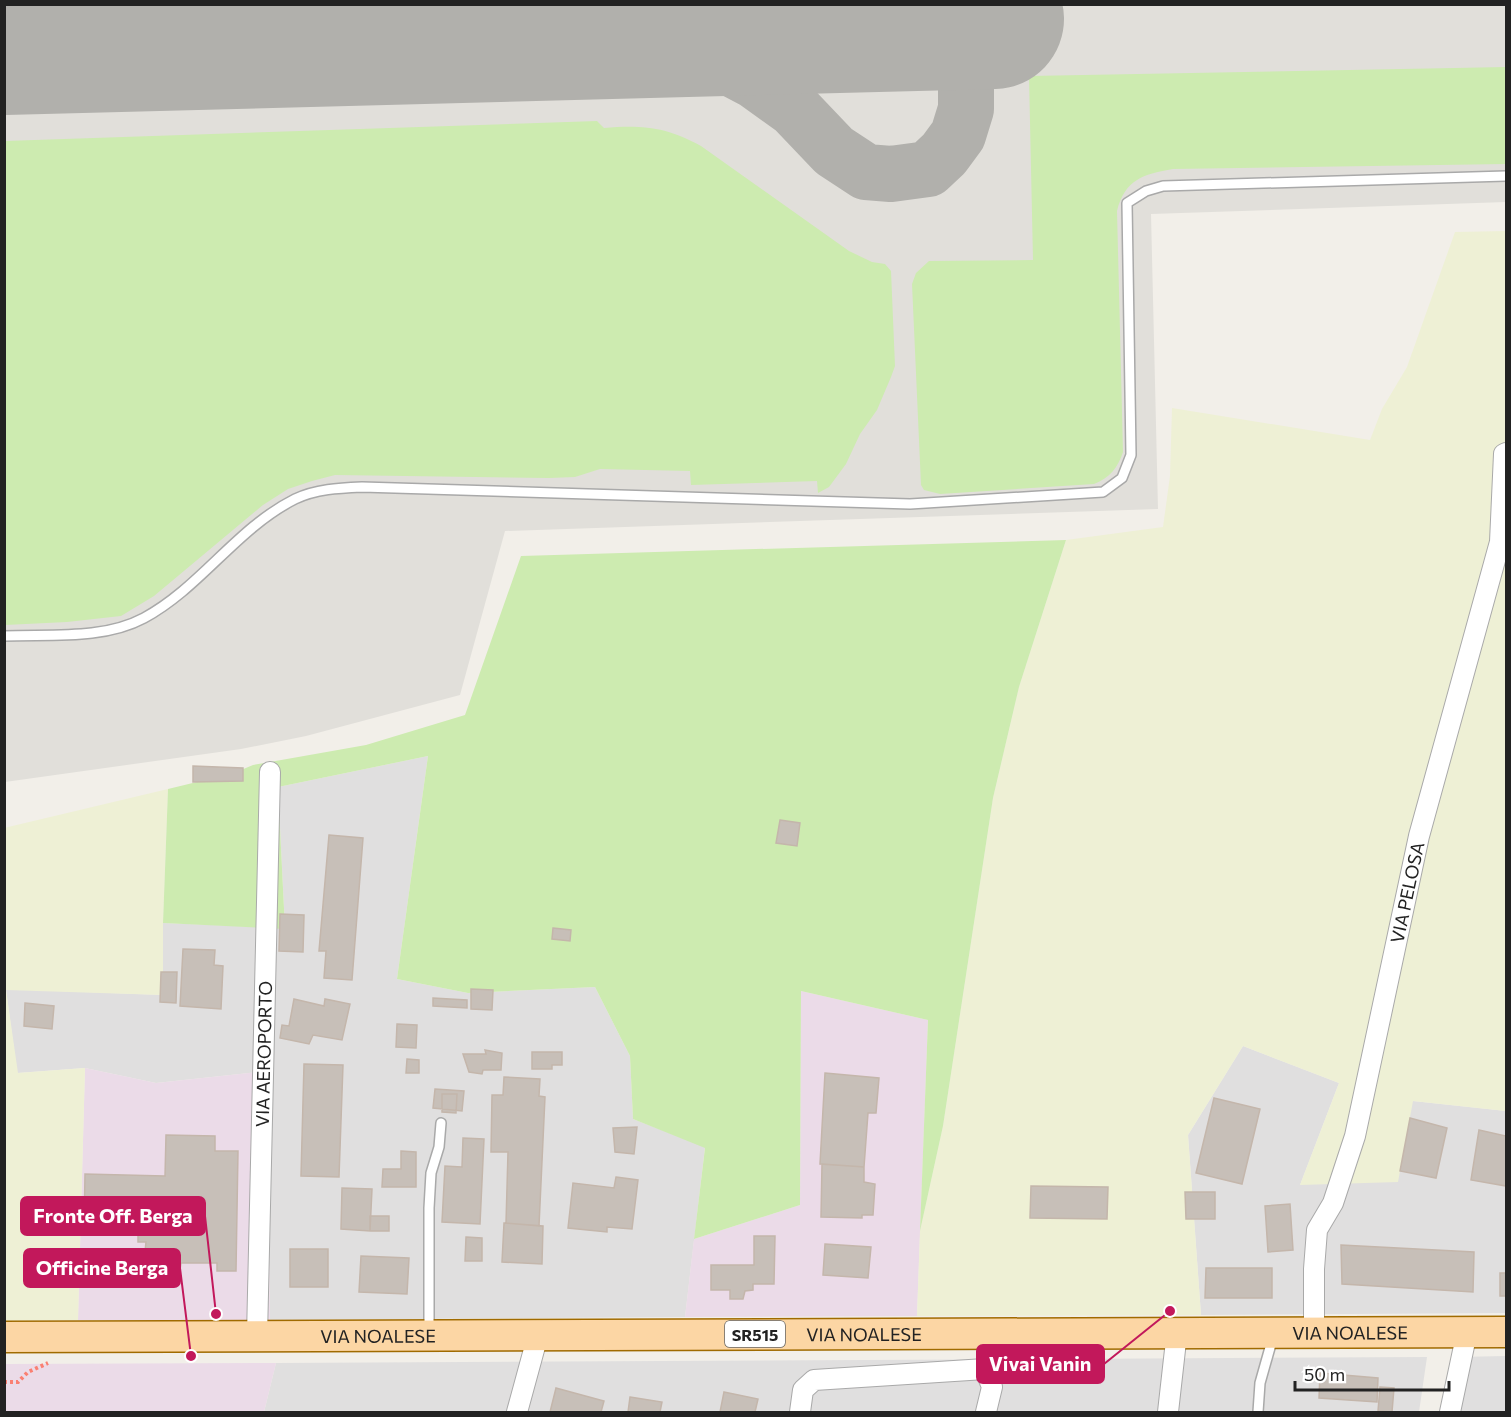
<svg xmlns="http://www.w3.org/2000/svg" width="1511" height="1417" font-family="Commissioner,sans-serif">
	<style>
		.residential { fill: #e0dfdf }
		.industrial { fill: #ebdbe8 }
		.airport { fill: #e1dfda }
		.farmland { fill: #eef0d5 }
		.grass { fill: #cdebb0 }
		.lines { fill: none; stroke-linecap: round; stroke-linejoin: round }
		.taxiway { stroke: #b1b0ac; stroke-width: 56 }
		.runway { stroke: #b1b0ac; stroke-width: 140 }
		.building { fill: #c7bfb8; stroke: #c4b6ab; stroke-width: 1.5 }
		.lane-casing { stroke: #a9a9a9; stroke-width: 12 }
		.street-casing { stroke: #a9a9a9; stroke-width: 22 }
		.primary-casing { stroke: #a06b00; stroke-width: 33 }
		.path { stroke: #fa8072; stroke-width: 4; stroke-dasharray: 3 3; stroke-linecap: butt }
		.lane { stroke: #fff; stroke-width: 9 }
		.street { stroke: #fff; stroke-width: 20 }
		.primary { stroke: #fcd6a4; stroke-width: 30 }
		.labels { text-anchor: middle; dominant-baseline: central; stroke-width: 4.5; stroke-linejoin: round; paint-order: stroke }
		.shield { fill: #fff; stroke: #646464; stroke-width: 1.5 }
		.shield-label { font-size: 16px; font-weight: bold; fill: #222 }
		.street-label { font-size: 18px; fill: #222; stroke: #fff }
		.leader { fill: none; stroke: #c2185b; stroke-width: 2 }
		.callout-dot { fill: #c2185b; stroke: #fff; stroke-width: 2 }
		.callout { fill: #c2185b; stroke: #c2185b; stroke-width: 2 }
		.callout-label { font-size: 20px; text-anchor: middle; font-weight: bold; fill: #fff }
	</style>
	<rect width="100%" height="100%" fill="#f2efe9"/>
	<path class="residential" d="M428 756 397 979 468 993 595 987 630 1056 633 1119 705 1147 685 1317 270 1320 267 1071 156 1083 85 1068 17 1073 6 989 163 995V923L285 928 278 787Z
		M1243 1046 1339 1083 1300 1185 1413 1101 1506 1111V1313L1201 1315 1188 1135Z
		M1506 1356V1412H1451L1458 1357Z
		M1427 1357 1419 1412H264L276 1363Z"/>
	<path class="industrial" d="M801 991 928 1020 917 1316 685 1317 694 1239 800 1205Z
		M85 1068 156 1083 267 1071 270 1320H78Z
		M276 1363 264 1412H5V1364Z"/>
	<path class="airport" d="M4 5H1506V202L1151 214 1158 509 505 531 460 695 306 736 241 749 5 782Z"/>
	<path class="farmland" d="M1506 231V1111L1413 1101 1398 1182 1300 1185 1339 1083 1243 1046 1188 1135 1201 1315 917 1316 920 1231 943 1126 993 798 1019 687 1066 540 1163 527 1170 476 1172 408 1370 440 1382 409 1407 367 1455 232Z
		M168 789 163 923V995L6 990 18 1073 85 1068 78 1320 5 1321 4 828Z"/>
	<path class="grass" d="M1506 67V164L1173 169C1144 174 1125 179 1117 211L1123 452C1118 467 1110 478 1094 484L940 494 924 490 921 485 912 284 916 273 929 261 1033 260 1029 76Z
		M597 121 604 128C643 125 666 127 701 146L849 251 872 262 885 264 891 271 895 366 891 377 877 410 860 434 846 464 829 487 818 493 817 481 691 485 690 471 600 469 575 477 549 478 335 475 312 481 288 489 263 505 154 596 121 616 67 622 5 625V141Z
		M1066 540 1019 687 993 798 943 1126 920 1231 928 1020 801 991 800 1205 694 1239 705 1148 633 1119 630 1056 595 987 468 993 397 979 428 756 278 787 285 929 163 923 168 789 234 773 253 765 366 745 465 715 521 556Z"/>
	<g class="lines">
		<path class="taxiway" d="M600 28 698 51 755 81 794 109 834 151 866 172 891 174 928 169 944 154 958 135 966 109V72L929 30 897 21"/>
		<path class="runway" d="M4 45 994 19"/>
	</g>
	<path class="building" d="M193 766 243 768V781L193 782Z
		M780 820 800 823 797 846 776 843Z
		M329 835 363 838 352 980 324 978 326 951H319Z
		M280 914 304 915 303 952 279 951Z
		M553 928 571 930 570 941 552 939Z
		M183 949 215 950 214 965 223 966 221 1009 180 1006Z
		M161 972H177L176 1003 160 1002Z
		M471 989 493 990 492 1010 471 1009Z
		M433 998 467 1000V1008L433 1006Z
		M294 999 324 1006 325 999 350 1004 342 1040 313 1035 309 1044 280 1038 282 1025 289 1026Z
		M25 1003 54 1006 52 1029 24 1026Z
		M397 1024 417 1025 416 1048 396 1047Z
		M485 1050 502 1053 501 1070H483L482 1074 469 1072 463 1054H486Z
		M532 1052H562V1065H552V1069H532Z
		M407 1059 419 1060V1073H406Z
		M304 1064 343 1065 339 1177 301 1176Z
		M825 1073 879 1078 876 1113H868L864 1167 820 1164Z
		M504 1077 540 1079 539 1096 545 1097 539 1226 506 1223 508 1152H491L492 1095H503Z
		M435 1089 464 1091 462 1111 433 1108Z
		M442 1094H457L456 1113 442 1112Z
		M1214 1098 1260 1109 1242 1184 1196 1173Z
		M1410 1118 1447 1128 1436 1178 1400 1171Z
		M637 1127 634 1154 615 1152 613 1128Z
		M1479 1130 1506 1136V1186L1471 1180Z
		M166 1135 215 1136V1151H238L236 1271H217V1263H181L180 1270H160V1252H145L146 1242H138V1232H84L85 1174 165 1176Z
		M463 1138 484 1139 480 1224 442 1222 445 1166 462 1167Z
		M401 1151 416 1152V1187H382L383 1169H401Z
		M822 1164 864 1167V1182L875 1184 873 1215H862V1218L821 1217Z
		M616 1177 638 1180 632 1229 607 1227V1232L568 1228 573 1183 614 1188Z
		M1031 1186 1108 1187 1107 1219 1030 1218Z
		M342 1188 372 1189 370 1231 341 1229Z
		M1185 1192H1215V1219H1186Z
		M1290 1204 1293 1250 1268 1252 1265 1206Z
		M370 1216H389V1231H370Z
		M504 1223 543 1226 542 1264 502 1262Z
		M754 1236H775L774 1284H753V1290L745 1291 743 1299H730V1290H711V1265H754Z
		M466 1237 482 1238V1261H465Z
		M825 1244 871 1247 868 1278 823 1275Z
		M1341 1245 1474 1252 1473 1292 1342 1284Z
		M290 1249H328V1287H290Z
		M361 1256 409 1258 407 1294 359 1292Z
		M1206 1268H1272V1298H1205Z
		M1500 1273H1506V1296H1500Z
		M1320 1373 1378 1378 1377 1402 1319 1398Z
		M1380 1387 1394 1388 1392 1412 1378 1411Z
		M556 1388 604 1401 601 1412H550Z
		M724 1392 758 1399 755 1412H720Z
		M630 1397 662 1402 660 1412H628Z"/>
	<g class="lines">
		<defs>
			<path id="lane" d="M4 636C50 634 103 640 144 618 200 588 237 528 295 499 316 489 339 488 362 487L910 504 1103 492 1122 478 1131 455 1127 203 1146 191 1163 186 1506 176
				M429 1331V1208L431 1173 439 1147 441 1123
				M1258 1412 1260 1383 1273 1337"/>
			<g id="street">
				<path id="s1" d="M1314 1332V1269L1317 1230 1333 1203 1355 1136 1419 836 1500 542 1504 454 1506 453"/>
				<path id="s2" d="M257 1336 270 772"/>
				<path d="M985 1369 992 1387 986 1412"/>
				<path d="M517 1412 538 1335"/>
				<path d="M800 1412 803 1390 814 1380 985 1369"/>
				<path d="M1168 1412 1177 1332"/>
				<path d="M1450 1412 1467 1332"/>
			</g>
			<g id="primary">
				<path id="s3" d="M4 1337 1506 1332"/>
			</g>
		</defs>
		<use href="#lane" class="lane-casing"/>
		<use href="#street" class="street-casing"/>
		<use href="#primary" class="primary-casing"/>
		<path class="path" d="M4 1382H18L28 1372 48 1363"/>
		<use href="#lane" class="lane"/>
		<use href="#street" class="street"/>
		<use href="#primary" class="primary"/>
	</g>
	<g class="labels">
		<rect class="shield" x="725" y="1321" width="60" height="26" rx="4.5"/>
		<g class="shield-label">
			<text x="755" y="1334">SR515</text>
		</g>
		<g class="street-label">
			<text stroke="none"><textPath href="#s1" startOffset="453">VIA PELOSA</textPath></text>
			<text stroke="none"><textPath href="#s2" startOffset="282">VIA AEROPORTO</textPath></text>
			<text stroke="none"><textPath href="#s3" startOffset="1346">VIA NOALESE</textPath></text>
			<text stroke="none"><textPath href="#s3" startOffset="860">VIA NOALESE</textPath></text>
			<text stroke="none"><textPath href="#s3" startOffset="374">VIA NOALESE</textPath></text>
		</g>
	</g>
	<path class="leader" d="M216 1314L205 1216M191 1356L180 1268M1170 1311L1104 1364"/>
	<g class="callout-dot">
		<circle cx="216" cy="1314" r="6"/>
		<circle cx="191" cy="1356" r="6"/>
		<circle cx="1170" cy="1311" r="6"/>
	</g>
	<g class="callout">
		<rect x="21" y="1197" width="184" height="38" rx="6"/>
		<rect x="24" y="1249" width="156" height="38" rx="6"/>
		<rect x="977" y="1345" width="127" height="38" rx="6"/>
	</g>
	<g class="callout-label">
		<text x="113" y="1223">Fronte Off. Berga</text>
		<text x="102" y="1275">Officine Berga</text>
		<text x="1040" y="1371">Vivai Vanin</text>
	</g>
	<rect width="1511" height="1417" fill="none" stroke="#222222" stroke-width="12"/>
	<path d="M1295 1381v9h154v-9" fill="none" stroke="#222222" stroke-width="3"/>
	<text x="1304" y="1381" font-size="18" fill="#222222" stroke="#ffffff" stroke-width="4.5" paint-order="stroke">50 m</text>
</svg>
